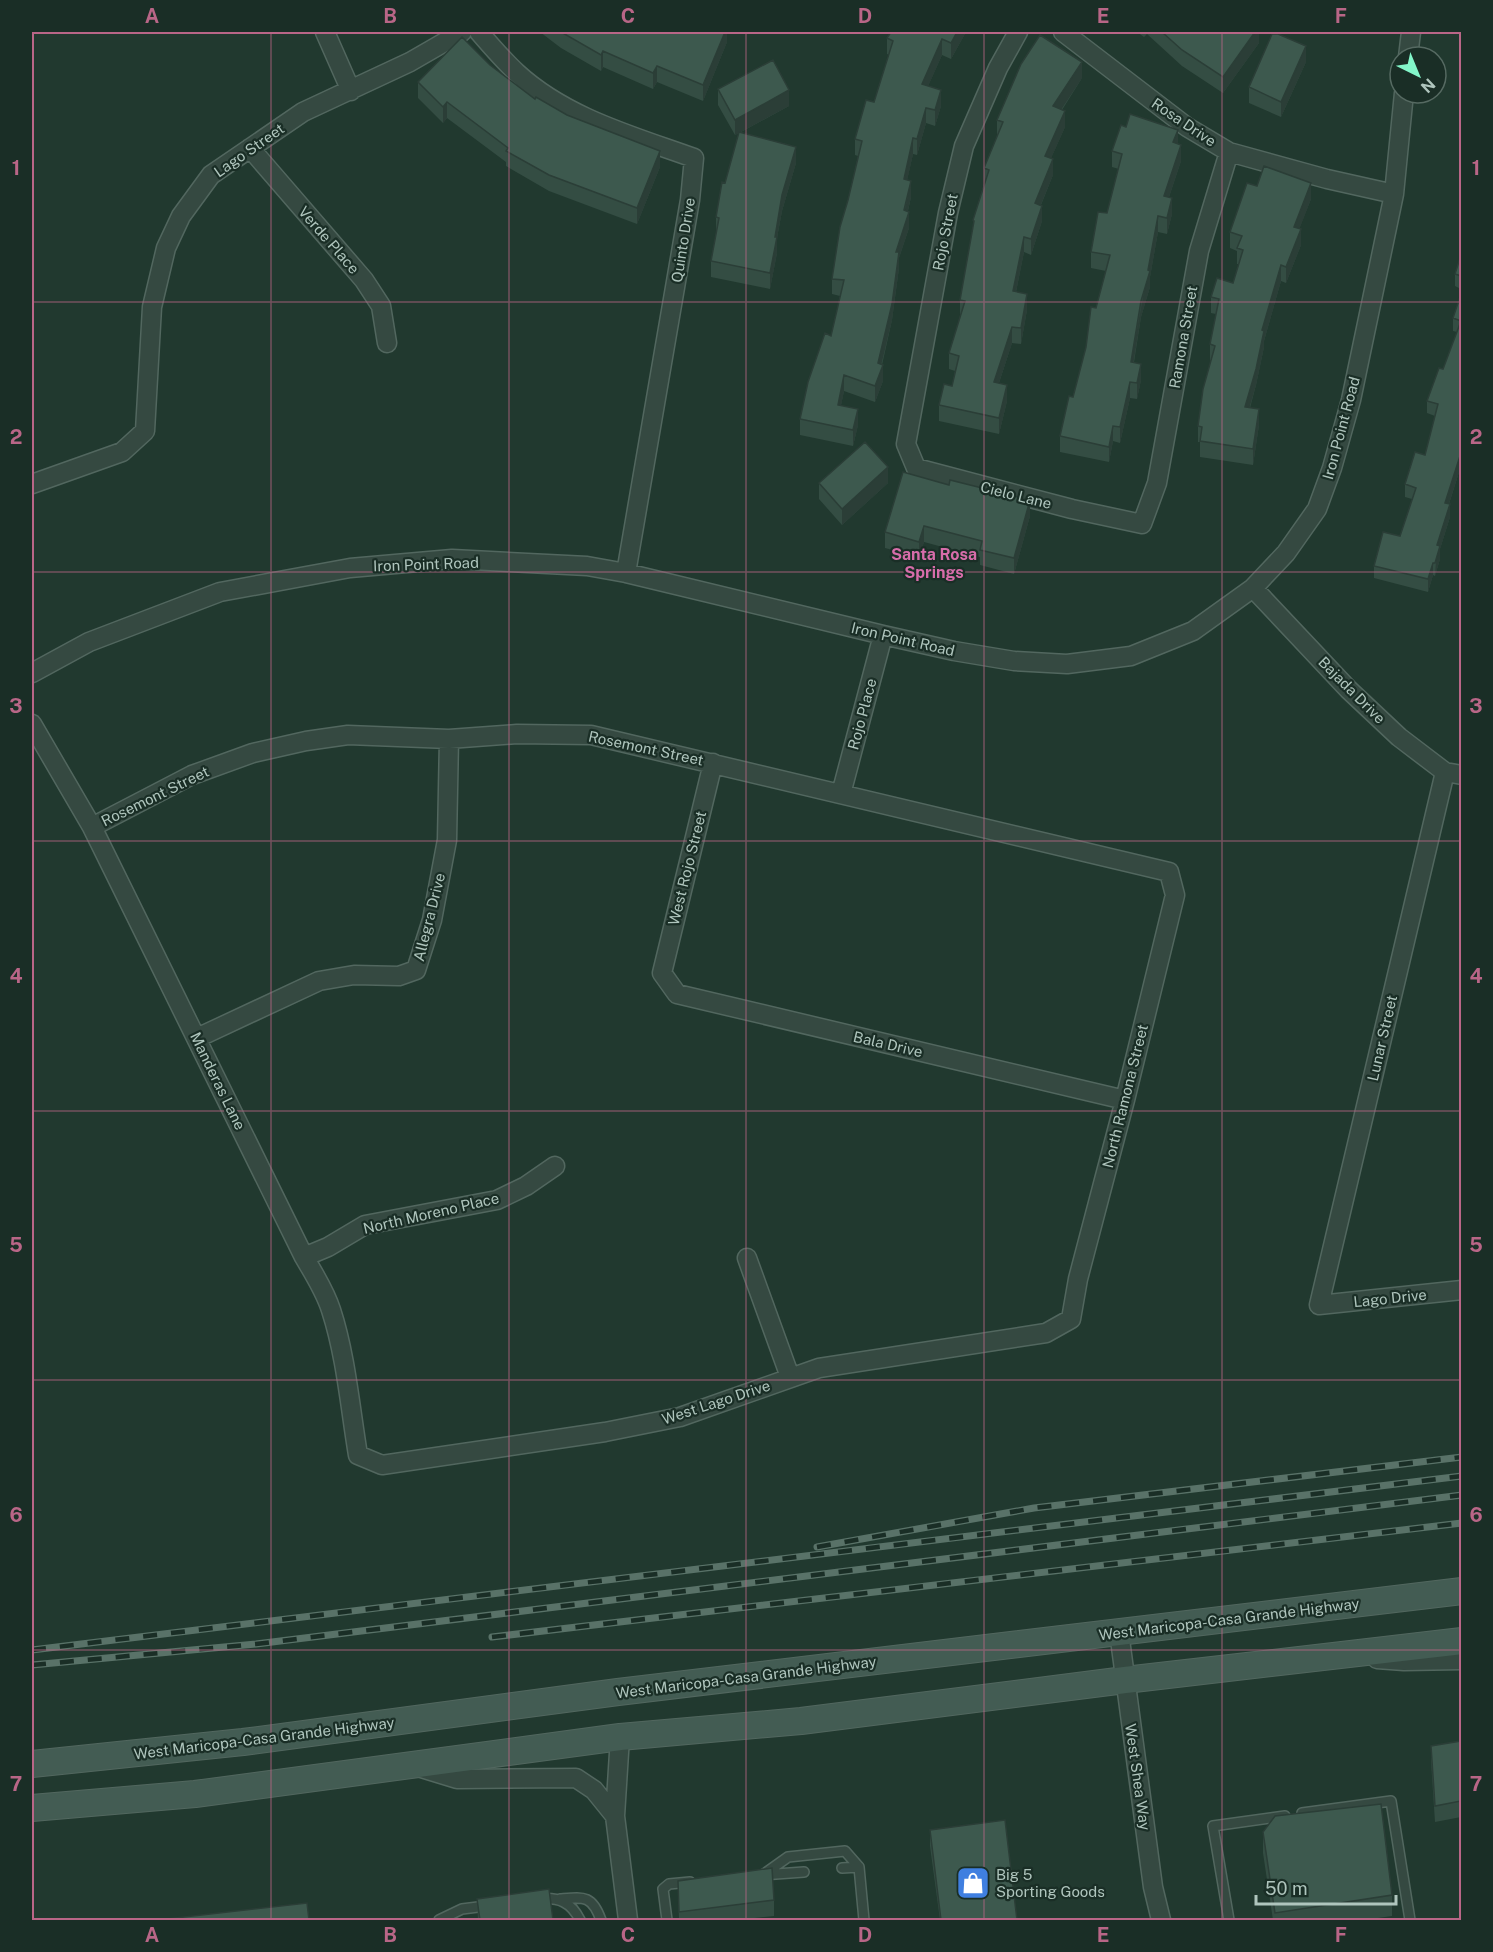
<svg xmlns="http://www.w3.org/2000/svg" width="1493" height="1952" font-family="'Public Sans',sans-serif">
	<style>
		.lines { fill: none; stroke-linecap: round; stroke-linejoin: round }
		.lane-casing { stroke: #52675f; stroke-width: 12 }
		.street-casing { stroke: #52675f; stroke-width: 21 }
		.secondary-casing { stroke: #52675f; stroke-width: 28 }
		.lane { stroke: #354941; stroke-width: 9 }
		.street { stroke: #354941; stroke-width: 18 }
		.secondary { stroke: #435c53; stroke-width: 26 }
		.rail-casing { stroke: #597268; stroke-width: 7 }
		.rail { stroke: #1a2e26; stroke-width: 4.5; stroke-dasharray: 14; stroke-linecap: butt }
		.wall { fill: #344d43 }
		.shaded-wall { fill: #2b3e37 }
		.building { fill: #3d594e; stroke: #2b3e37; stroke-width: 1.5 }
		.grid { fill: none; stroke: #b96687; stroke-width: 1.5; stroke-opacity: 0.55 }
		.labels { text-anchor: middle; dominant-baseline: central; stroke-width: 4.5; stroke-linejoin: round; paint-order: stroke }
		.street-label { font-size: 15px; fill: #afc5bd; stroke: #1a2e26 }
		.poi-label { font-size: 15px; fill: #afc5bd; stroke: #1a2e26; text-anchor: start }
		.neighbourhood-label { font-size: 16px; font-weight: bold; fill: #d76daa; stroke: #1a2e26 }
		.neatline { fill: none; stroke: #b96687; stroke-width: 2 }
		.grid-label { font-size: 20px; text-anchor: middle; font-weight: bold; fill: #b96687 }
	</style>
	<rect width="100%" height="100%" fill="#21392f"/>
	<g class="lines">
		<defs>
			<path id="lane" d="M1302 1813 1391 1801 1410 1920
				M842 1868 859 1867 864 1920
				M764 1874 788 1857 845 1851 859 1867
				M761 1875 804 1872
				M539 1899C559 1897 571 1902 580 1920
				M560 1899C584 1897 592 1895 601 1920
				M439 1920 462 1909 486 1906
				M667 1920 663 1889 669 1884 690 1882
				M1229 1920 1213 1826 1285 1816"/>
			<path id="street" d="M325 32 351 91
				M479 32C491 46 503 60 517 73 566 118 633 136 694 158L690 200 626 573
				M1018 32 998 68 964 146 948 213 906 444 916 468 1072 509 1142 524 1157 483 1199 251 1229 152
				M1063 32 1187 127 1229 152 1327 179 1394 194
				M1408 57 1411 32
				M250 148 364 280 381 306 387 343
				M32 484 122 452 145 431 152 307 166 248 181 216 211 175 303 112 410 62 462 32
				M1253 588 1349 690 1399 737 1445 772 1462 775
				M32 673 89 642 220 592 350 568 452 559 587 566 626 573 883 635 954 651 1014 661 1067 664 1131 656 1193 631 1253 588 1286 553 1317 509 1332 468 1351 400 1394 194 1404 93
				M32 724 92 827 304 1257C314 1274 325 1291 331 1310 346 1356 350 1407 358 1455L382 1465 605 1432 680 1417 819 1368 1046 1333 1071 1319 1078 1279 1125 1100 1175 895 1169 872 591 735 517 734 449 739 348 735 306 741 253 753 192 775 92 827
				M713 763 662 973 677 994 1125 1100
				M1445 772 1319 1305 1462 1290
				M841 794 883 635
				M197 1038 319 981 354 975 399 976 416 970 432 920 447 840 449 739
				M304 1257 328 1247 365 1225 497 1200 526 1186 555 1166
				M747 1258 790 1377
				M1119 1632 1153 1887 1161 1920
				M1377 1659 1404 1661 1462 1660
				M620 1737 615 1816 628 1920
				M418 1767 457 1779 576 1778 594 1790 615 1816"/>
			<path id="secondary" d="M32 1764 243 1742 618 1692 1462 1591
				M32 1808 195 1794 620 1737 801 1721 1125 1680 1462 1641"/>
		</defs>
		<use href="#lane" class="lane-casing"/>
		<use href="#street" class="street-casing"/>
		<use href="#secondary" class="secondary-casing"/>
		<use href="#lane" class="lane"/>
		<use href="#street" class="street"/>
		<use href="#secondary" class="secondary"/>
		<defs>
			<path id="rail" d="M817 1547 1034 1508 1462 1457
				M492 1637 1462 1523
				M32 1650 1462 1476
				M32 1665 256 1644 1462 1495"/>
		</defs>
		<use href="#rail" class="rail-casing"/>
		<use href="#rail" class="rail"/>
	</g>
	<path class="wall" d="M540 32H727V42L703 101 657 82 653 89 603 67 601 71 561 48Z
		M966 32 951 59 942 55 928 86 941 106 935 126 926 123 917 155 913 154 907 180 911 197 908 211 909 228 899 258V268L892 320 882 365 883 381 875 402 844 391 841 405 858 425 853 446 800 435V419L831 336 840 296 832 294V279L848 200 858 156 855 155V139L874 102 889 55 887 54V38Z
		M1137 32H1259V43L1223 93 1182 66 1147 34 1144 37Z
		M1306 62 1281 117 1249 103V87Z
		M490 65 535 99 660 167 637 224 549 191 506 166V162L447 118 443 123 418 98V82Z
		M1082 78 1062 110 1065 127 1051 158 1053 175 1041 205 1042 221 1031 255 1024 252 1016 292 1027 310 1021 344 1012 343 999 383 1007 401 999 434 939 421V405L952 386 955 371 949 369V353L960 316V300L973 230V220L984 184V168L997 136V120Z
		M718 89 789 106 741 132 796 163 782 211 777 238V253L770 289 711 277V261L716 233V217L739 133 735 135 718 105Z
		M1178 144 1181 161 1169 197 1172 214 1167 234 1158 232 1150 277V287L1141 317 1134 362 1141 380 1137 399 1130 398 1120 443 1113 441 1109 462 1060 452V436L1073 397 1106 271 1091 268V252L1107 213 1119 169 1112 167V151Z
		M1257 186 1311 199 1299 229 1301 245 1286 283 1281 281 1264 341V347L1256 385 1250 408 1259 425 1253 465 1200 457V442H1198V426L1211 361 1210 360V344L1216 314 1211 313V297L1233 283 1239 264H1237V251L1230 248V232Z
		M1461 255V289L1455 286V274Z
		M1461 294V469H1460L1449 504 1450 517 1440 549V559L1435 576 1433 575 1428 592 1374 578V566L1400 536 1412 499 1405 497V484L1425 455 1435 416 1427 413V401L1443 369 1457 332 1453 331V318Z
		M903 472 1030 516 1014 574 980 565V557L924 542 919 557 885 548V532Z
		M819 483H888L842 525 819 499Z
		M1461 1741V1817L1435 1822 1431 1761V1746Z
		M930 1830 1017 1920H940L930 1846Z
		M1263 1832 1392 1895V1916L1364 1920H1273L1263 1853Z
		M678 1881 774 1900V1916L736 1920H679Z
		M477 1899 553 1920H478Z"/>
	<path class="shaded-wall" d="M725 32H727V42L703 101V85Z
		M957 32H966L951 59V43Z
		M1255 32H1259V43L1223 93V77Z
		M942 39V55L922 100V84Z
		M1306 46V62L1281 117V102Z
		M603 51V67L601 71V55Z
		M1082 62V78L1053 122V106Z
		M657 66V82L653 89V73Z
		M789 90V106L735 135V120Z
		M941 90V106L935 126V110Z
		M447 102V118L443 123V107Z
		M926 108V123L917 155V139Z
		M1065 111V127L1045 172V156Z
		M1178 130V146L1173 142Z
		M913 138V154L904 195V179Z
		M1181 145V161L1164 212V196Z
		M796 147V163L782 211 777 238V253L770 289V273L775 237 782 195Z
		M660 151V167L637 224V208Z
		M1053 159V175L1035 219V203Z
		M911 181V197L905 223 909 212V228L899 258V268L892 320 878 378 883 365V381L875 402V386L878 363 896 252Z
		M1311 183V199L1294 243V227Z
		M1172 198V214L1167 234V218Z
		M1042 206V221L1031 255V239Z
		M1158 216V232L1150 277V287L1141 317 1131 377V362Z
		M1301 229V245L1286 283V267Z
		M1024 237V252L1013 307V291Z
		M1281 265V281L1264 341V347L1256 385 1245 423V407L1262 330Z
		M1027 294V310L1021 344V328Z
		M1012 327V343L994 398V382Z
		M1141 364V380L1137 399V383Z
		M844 375V391L838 421V405Z
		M1130 382V398L1120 443V427Z
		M1007 385V401L999 434V418Z
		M858 409V425L853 446V430Z
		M1259 409V425L1253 465V449Z
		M1113 426V441L1109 462V447Z
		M1460 456V469L1445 516V503Z
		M888 467V483L842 525V509Z
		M1030 500V516L1014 574V558Z
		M1450 504V517L1440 549V559L1435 576 1437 545Z
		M924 526V542L919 557V542Z
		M1433 563V575L1428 592V579Z"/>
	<path class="building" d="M561 32H725L703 85 657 66 653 73 603 51 601 55Z
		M891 32H957L951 43 942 39 922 84 941 90 935 110 926 108 917 139 913 138 904 179 911 181 904 210 909 212 896 252H899L892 304 878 363 883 365 875 386 844 375 838 405 858 409 853 430 800 419 808 382 825 333 831 336 844 280 832 279 840 227 848 200 862 141 855 139 866 100 874 102 893 41 887 38Z
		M1162 32H1255L1223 77 1182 50Z
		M1272 34H1278L1306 46 1281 102 1249 87Z
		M1040 35 1082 62 1053 106 1065 111 1045 156 1053 159 1035 203 1042 206 1031 239 1024 237 1013 291 1027 294 1021 328 1012 327 994 382 1007 385 999 418 939 405 944 384 952 386 959 356 949 353 965 301 960 300 974 221 973 220 989 170 984 168 1003 122 997 120 1021 64Z
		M462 37 490 65 535 99 536 97 567 115 660 151 637 208 549 175 506 151 508 148 447 102 443 107 418 82Z
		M773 60 789 90 735 120 718 89Z
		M1130 114 1178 130 1173 142 1181 145 1164 196 1172 198 1167 218 1158 216 1148 270 1150 271 1141 301 1131 362 1141 364 1137 383 1130 382 1120 427 1113 426 1109 447 1060 436 1069 396 1073 397 1086 347 1091 307 1096 308 1110 255 1091 252 1098 212 1107 213 1122 154 1112 151 1121 125 1126 127Z
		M739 132 796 147 782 195 775 237H777L770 273 711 261 719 218 716 217 722 182 725 183Z
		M1264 166 1311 183 1294 227 1301 229 1286 267 1281 265 1262 330 1264 331 1256 369 1245 407 1259 409 1253 449 1200 441 1202 427 1198 426 1203 389 1215 346 1210 344 1219 299 1211 297 1217 278 1233 283 1243 250 1237 248 1242 236 1230 232 1247 183 1257 186Z
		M1461 255V276L1455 274Z
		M1461 294V456H1460L1445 503 1450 504 1437 545 1440 546 1435 563H1433L1428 579 1374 566 1383 532 1400 536 1416 488 1405 484 1415 452 1425 455 1438 404 1427 401 1439 368 1443 369 1461 321 1453 318Z
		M865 442 888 467 842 509 819 483Z
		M903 472 949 485 950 480 1030 500 1014 558 980 550 982 541 924 526 919 542 885 532Z
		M1461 1741V1801L1435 1806 1431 1746Z
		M1381 1804 1392 1895 1275 1913 1263 1832 1275 1816Z
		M1005 1820 1017 1920H941L930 1830Z
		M772 1868 774 1900 679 1912 678 1881Z
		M549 1889 553 1920H480L477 1899Z
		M307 1903 309 1920H158Z"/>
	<path class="grid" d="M271 32V1920M509 32V1920M746 32V1920M984 32V1920M1222 32V1920M32 302H1462M32 572H1462M32 841H1462M32 1111H1462M32 1380H1462M32 1650H1462"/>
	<defs>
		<symbol id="shop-square" viewBox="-11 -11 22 22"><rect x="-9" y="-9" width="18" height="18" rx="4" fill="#3f7fe0" stroke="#1a2e26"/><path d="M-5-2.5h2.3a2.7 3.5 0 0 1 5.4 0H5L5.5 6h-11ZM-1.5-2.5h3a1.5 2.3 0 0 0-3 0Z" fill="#fff"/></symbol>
	</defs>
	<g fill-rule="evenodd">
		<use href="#shop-square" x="954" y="1864" width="38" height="38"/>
	</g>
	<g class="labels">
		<g class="street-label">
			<text transform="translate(1184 122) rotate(34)">Rosa Drive</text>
			<text transform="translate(249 150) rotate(-35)">Lago Street</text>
			<text transform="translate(945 232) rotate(-79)">Rojo Street</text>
			<text transform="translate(329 240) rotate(49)">Verde Place</text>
			<text transform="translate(683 240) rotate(-81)">Quinto Drive</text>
			<text transform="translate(1183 337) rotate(-80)">Ramona Street</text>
			<text transform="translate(1341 428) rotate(-75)">Iron Point Road</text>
			<text transform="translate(1016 495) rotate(14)">Cielo Lane</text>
			<text transform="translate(426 564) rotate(-2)">Iron Point Road</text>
			<text transform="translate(903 639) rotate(13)">Iron Point Road</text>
			<text transform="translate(1352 690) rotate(45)">Bajada Drive</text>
			<text transform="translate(862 714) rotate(-75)">Rojo Place</text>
			<text transform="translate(646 748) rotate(12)">Rosemont Street</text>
			<text transform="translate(155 796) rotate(-26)">Rosemont Street</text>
			<text transform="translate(687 868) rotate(-76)">West Rojo Street</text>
			<text transform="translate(429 917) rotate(-76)">Allegra Drive</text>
			<text transform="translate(1382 1038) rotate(-77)">Lunar Street</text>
			<text transform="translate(888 1044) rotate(13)">Bala Drive</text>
			<text transform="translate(218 1081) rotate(64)">Manderas Lane</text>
			<text transform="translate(1125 1096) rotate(-76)">North Ramona Street</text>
			<text transform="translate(431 1213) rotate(-13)">North Moreno Place</text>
			<text transform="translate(1390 1298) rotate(-6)">Lago Drive</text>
			<text transform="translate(716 1402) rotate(-18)">West Lago Drive</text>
			<text transform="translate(1229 1619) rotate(-7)">West Maricopa-Casa Grande Highway</text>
			<text transform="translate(746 1677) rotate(-7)">West Maricopa-Casa Grande Highway</text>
			<text transform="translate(264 1738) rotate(-7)">West Maricopa-Casa Grande Highway</text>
			<text transform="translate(1138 1777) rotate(82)">West Shea Way</text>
		</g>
		<g class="poi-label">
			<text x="996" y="1874">Big 5<tspan x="996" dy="17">Sporting Goods</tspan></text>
		</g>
		<g class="neighbourhood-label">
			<text x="934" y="554">Santa Rosa<tspan x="934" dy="18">Springs</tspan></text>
		</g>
	</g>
	<rect width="1493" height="1952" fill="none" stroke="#1a2e26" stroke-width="66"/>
	<g transform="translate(1418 75) rotate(137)"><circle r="28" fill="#1a2e26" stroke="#566a62" stroke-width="1.5"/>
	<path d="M0-4.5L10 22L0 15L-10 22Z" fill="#83f7ca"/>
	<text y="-9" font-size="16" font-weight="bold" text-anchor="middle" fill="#afc5bd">N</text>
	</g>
	<path d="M1256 1895v9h140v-9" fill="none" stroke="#afc5bd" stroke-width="3"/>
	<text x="1265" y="1895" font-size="18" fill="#afc5bd" stroke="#1a2e26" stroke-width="4.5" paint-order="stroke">50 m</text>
	<rect x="33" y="33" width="1427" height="1886" class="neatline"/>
	<g class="grid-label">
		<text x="152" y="23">A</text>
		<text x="390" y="23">B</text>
		<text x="628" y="23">C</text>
		<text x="865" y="23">D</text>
		<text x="1103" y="23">E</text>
		<text x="1341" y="23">F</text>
		<text x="16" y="175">1</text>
		<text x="1476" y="175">1</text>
		<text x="16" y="444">2</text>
		<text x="1476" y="444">2</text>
		<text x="16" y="713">3</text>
		<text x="1476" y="713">3</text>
		<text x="16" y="983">4</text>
		<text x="1476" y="983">4</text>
		<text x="16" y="1252">5</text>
		<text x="1476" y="1252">5</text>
		<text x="16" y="1522">6</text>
		<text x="1476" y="1522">6</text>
		<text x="16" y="1791">7</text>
		<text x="1476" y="1791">7</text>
		<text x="152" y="1942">A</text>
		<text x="390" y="1942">B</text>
		<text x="628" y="1942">C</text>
		<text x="865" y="1942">D</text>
		<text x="1103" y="1942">E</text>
		<text x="1341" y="1942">F</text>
	</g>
</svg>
